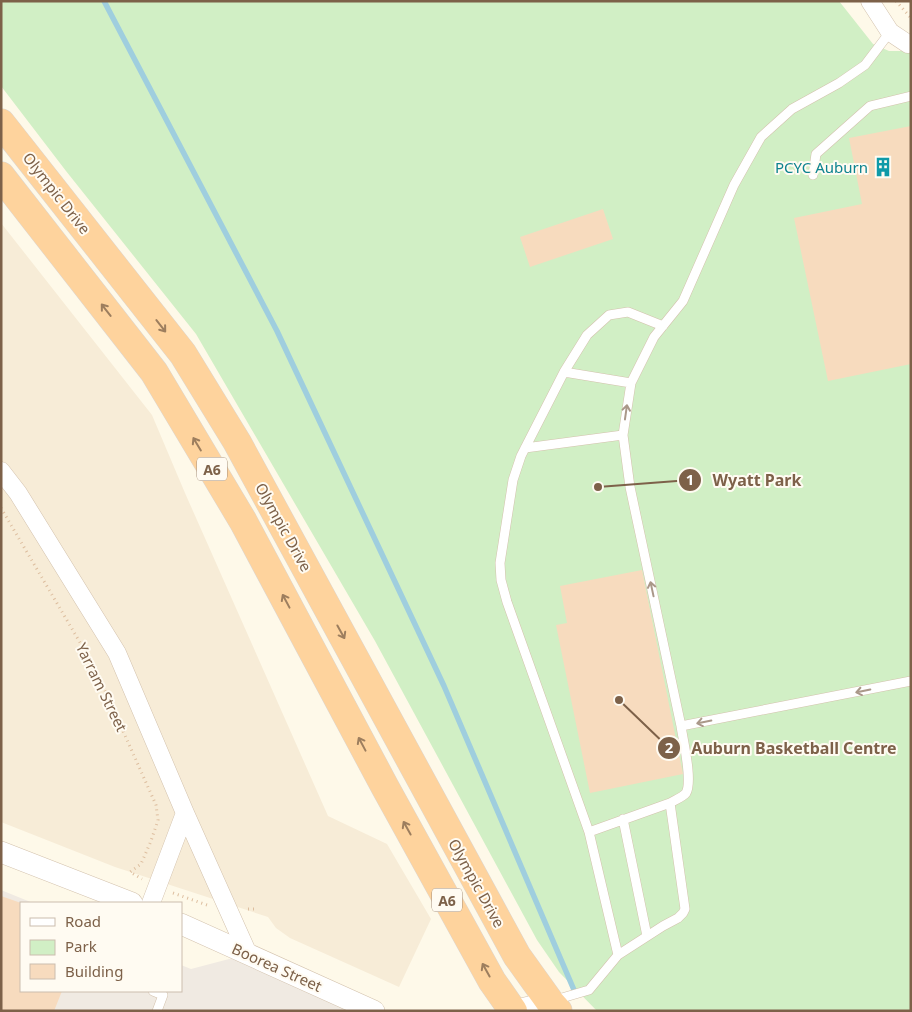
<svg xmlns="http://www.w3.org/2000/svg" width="912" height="1012" font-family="'Noto Sans',sans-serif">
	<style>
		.residential { fill: #f7ecd7 }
		.industrial { fill: #f0eae2 }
		.green { fill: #d1efc5 }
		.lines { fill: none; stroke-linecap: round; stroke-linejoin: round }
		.stream { stroke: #9fcede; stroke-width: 5.5 }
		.building { fill: #f7dbbe }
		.service-casing { stroke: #d3c2ad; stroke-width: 10 }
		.minor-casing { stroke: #d3c2ad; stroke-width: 19 }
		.tertiary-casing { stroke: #d3c2ad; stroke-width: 22 }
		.trunk-casing { stroke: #ddd6d0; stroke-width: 29 }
		.path { stroke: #ddbe9f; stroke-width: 3; stroke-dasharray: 1 4; stroke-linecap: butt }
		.service { stroke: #fff; stroke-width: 9 }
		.minor { stroke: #fff; stroke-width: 18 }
		.tertiary { stroke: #fff; stroke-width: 21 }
		.trunk { stroke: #fed39d; stroke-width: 28 }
		.oneway { stroke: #9d7e5e }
		.oneway2 { stroke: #aa9889 }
		.labels { text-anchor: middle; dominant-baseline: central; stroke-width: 4; stroke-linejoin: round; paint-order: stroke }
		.shield { fill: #fffbf2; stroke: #a48f7c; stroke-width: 1 }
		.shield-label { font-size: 14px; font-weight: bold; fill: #7d6149 }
		.culture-label { font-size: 15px; fill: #0d838f; stroke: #fffbf2; text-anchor: end }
		.street-label { font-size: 15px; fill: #7d6149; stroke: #fffbf2 }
		.leader { fill: none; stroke: #7d6149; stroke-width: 2 }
		.callout-dot { fill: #7d6149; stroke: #fffbf2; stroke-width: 2 }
		.mark-label { font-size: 15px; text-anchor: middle; font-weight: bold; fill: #fff }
		.callout-label { font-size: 16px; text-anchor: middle; font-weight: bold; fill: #7d6149; stroke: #fffbf2; stroke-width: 4; stroke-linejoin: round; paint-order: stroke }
	</style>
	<rect width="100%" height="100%" fill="#fef9e9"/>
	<path class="residential" d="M1 223 152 415 185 493 328 816 387 844 431 919 399 987 290 938 276 928 268 917 115 867 1 822Z"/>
	<path class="industrial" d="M1 890 33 903H21V991H181V965L191 969 248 954 374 1011H1Z"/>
	<path class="green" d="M1 1H839L873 44 889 51H911V1011H597L559 972 537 940 375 641 196 334 66 171 1 86Z"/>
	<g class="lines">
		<path class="stream" d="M104 1 277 331 444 686 574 990"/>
	</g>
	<path class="building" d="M911 126V364L828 381 794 218 862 204 849 138Z
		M603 209 613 239 530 267 520 237Z
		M642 570 683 774 590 793 556 625 567 623 560 586Z
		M1 896 21 903V991H62L54 1011H1Z"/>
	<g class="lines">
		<defs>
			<path id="service" d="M890 32 865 65 839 83 792 109 761 137 734 185 683 301 654 337 631 383 623 435 630 487 681 726 911 681
				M813 175 816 154 870 106 911 96
				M564 372 631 383
				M525 448 623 435
				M670 803C675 800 683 797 686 793 693 781 683 740 681 726
				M623 819 647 936
				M589 832 670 803 685 909 683 913 678 918 663 926 618 955
				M153 991 163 995 157 1011
				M555 1000 589 990 618 955 589 832 507 602 501 580 500 563 513 480 521 456 564 372 587 335 609 315 628 312 663 326"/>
			<path id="minor" d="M870 1 890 32 908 44
				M1 471 18 493 117 653 185 813 248 954
				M151 903 185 813"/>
			<path id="tertiary" d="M1 852 132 903
				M181 924 374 1011
				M513 1011 550 1002"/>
			<path id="trunk" d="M1 123 183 354 237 442 517 956 550 1002 558 1011
				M1 176 154 372 243 521 385 787 492 981 513 1011"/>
		</defs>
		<use href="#service" class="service-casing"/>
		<use href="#minor" class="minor-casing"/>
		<use href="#tertiary" class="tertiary-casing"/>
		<use href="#trunk" class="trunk-casing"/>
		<path class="path" d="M896 1 911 18
			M1 508 95 668 156 805 158 820 151 841 141 864 130 872 142 879
			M173 893 207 905
			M248 909H257"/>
		<use href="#service" class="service"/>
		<use href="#minor" class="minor"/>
		<use href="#tertiary" class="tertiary"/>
		<use href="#trunk" class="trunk"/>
	</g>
	<defs><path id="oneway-shaft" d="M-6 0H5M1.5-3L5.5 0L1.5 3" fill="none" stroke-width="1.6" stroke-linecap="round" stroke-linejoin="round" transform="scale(1.25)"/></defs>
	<g class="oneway">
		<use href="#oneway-shaft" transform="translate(106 310) rotate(-128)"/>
		<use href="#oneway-shaft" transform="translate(161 326) rotate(52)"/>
		<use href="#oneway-shaft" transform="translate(197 444) rotate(-121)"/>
		<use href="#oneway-shaft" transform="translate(286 601) rotate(-118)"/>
		<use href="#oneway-shaft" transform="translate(341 632) rotate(61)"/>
		<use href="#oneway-shaft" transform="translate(362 744) rotate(-118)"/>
		<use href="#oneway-shaft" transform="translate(407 828) rotate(-119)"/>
		<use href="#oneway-shaft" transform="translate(486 970) rotate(-119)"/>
	</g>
	<g class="oneway2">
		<use href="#oneway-shaft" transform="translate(626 412) rotate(-82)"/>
		<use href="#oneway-shaft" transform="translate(652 589) rotate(-102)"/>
		<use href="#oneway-shaft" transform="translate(863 691) rotate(168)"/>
		<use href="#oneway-shaft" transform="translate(704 722) rotate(169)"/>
	</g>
	<defs>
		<symbol id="building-bare" viewBox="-9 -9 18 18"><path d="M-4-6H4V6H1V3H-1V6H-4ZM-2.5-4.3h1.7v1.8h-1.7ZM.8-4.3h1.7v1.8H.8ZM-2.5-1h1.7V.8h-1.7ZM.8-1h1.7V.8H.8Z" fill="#0f9aa8" stroke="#fffbf2" stroke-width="2.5" paint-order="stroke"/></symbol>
	</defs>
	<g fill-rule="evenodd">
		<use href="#building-bare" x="869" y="153" width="28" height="28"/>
	</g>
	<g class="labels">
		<g class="shield">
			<rect x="197" y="457.5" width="30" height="23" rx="4"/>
			<rect x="432" y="888.5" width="30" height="23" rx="4"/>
		</g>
		<g class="shield-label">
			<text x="212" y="469">A6</text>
			<text x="447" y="900">A6</text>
		</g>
		<g class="culture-label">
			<text x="868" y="167">PCYC Auburn</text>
		</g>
		<g class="street-label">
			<text transform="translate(57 193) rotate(52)">Olympic Drive</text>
			<text transform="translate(284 527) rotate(61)">Olympic Drive</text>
			<text transform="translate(102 687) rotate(64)">Yarram Street</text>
			<text transform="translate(477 883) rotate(61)">Olympic Drive</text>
			<text transform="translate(277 967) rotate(24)">Boorea Street</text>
		</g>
	</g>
	<path class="leader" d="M598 487L690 480M619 700L669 748"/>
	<g class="callout-dot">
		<circle cx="598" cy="487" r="5"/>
		<circle cx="619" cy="700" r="5"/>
		<circle cx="690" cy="480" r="12"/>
		<circle cx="669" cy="748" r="12"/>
	</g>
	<g class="mark-label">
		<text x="690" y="485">1</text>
		<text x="669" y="753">2</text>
	</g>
	<g class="callout-label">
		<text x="757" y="486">Wyatt Park</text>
		<text x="794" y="754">Auburn Basketball Centre</text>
	</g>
	<rect width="912" height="1012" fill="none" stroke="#7d6149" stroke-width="5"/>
	<rect x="20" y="902" width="162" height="90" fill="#fffbf2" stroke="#cbbdae"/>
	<rect x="30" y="918" width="25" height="8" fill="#ffffff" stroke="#cbbdae"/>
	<text x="65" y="927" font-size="15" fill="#7d6149">Road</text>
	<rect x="30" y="940" width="25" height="15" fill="#d1efc5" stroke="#cbbdae"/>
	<text x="65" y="952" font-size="15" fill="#7d6149">Park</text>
	<rect x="30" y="964" width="25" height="15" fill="#f7dbbe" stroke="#cbbdae"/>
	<text x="65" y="977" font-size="15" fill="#7d6149">Building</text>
</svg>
